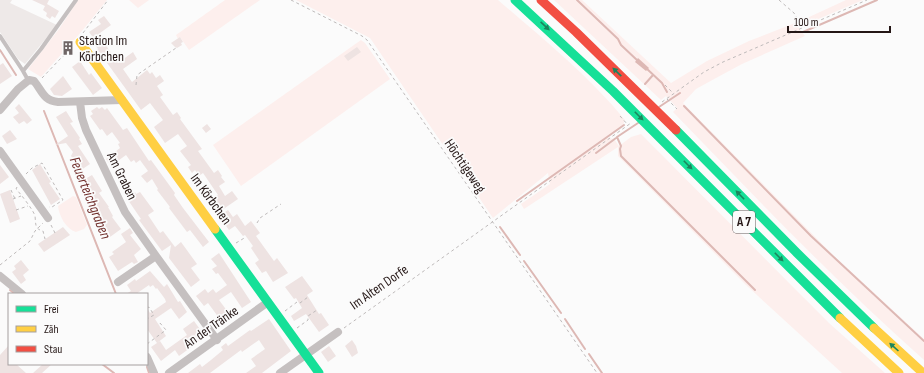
<svg xmlns="http://www.w3.org/2000/svg" width="924" height="373" font-family="'Sofia Sans Condensed',sans-serif">
	<style>
		.built { fill: #eee9e8 }
		.green { fill: #fdefed }
		.water { fill: #ddb8b4 }
		.lines { fill: none; stroke-linecap: round; stroke-linejoin: round }
		.stream { stroke: #ddb8b4; stroke-width: 2 }
		.building { fill: #eee3e2 }
		.path { stroke: #bebaba; stroke-width: 1; stroke-dasharray: 3 3; stroke-linecap: butt }
		.lane { stroke: #c5c0c0; stroke-width: 4 }
		.street { stroke: #c5c0c0; stroke-width: 8 }
		.fast { stroke: #16e098; stroke-width: 9 }
		.slow { stroke: #ffcf43; stroke-width: 9 }
		.jam { stroke: #f24e42; stroke-width: 9 }
		.oneway { fill: #1c855d }
		.labels { text-anchor: middle; dominant-baseline: central; stroke-width: 3.5; stroke-linejoin: round; paint-order: stroke }
		.shield { fill: #fbfbfb; stroke: #645b5a; stroke-width: 1 }
		.shield-label { font-size: 13px; font-weight: bold; fill: #241615 }
		.poi-label { font-size: 14px; fill: #241615; stroke: #fbfbfb; text-anchor: start }
		.street-label { font-size: 14px; fill: #241615; stroke: #fbfbfb }
		.water-label { font-size: 15px; font-style: italic; fill: #702e2b; stroke: #fbfbfb }
	</style>
	<rect width="100%" height="100%" fill="#fbfbfb"/>
	<path class="built" d="M0 0H12L10 3 57 25 25 64 18 59 0 32Z"/>
	<path class="green" d="M78 0H107L82 31 41 77 28 69 59 29Z
		M129 0H149L138 8Z
		M225 0H260L189 50 180 37 178 39 176 35Z
		M296 0H498C542 38 588 75 625 120L623 125 607 138 614 139 619 146 631 137 641 134 829 323 885 373H842L746 285 618 156V147L524 209 521 204 550 184 548 173 493 218 370 38Z
		M554 0H582L671 83 707 61 749 41 795 23 805 36 742 64 716 78 696 89 683 103 831 253 924 339V360C836 282 755 197 673 112L677 108 666 96 661 100Z
		M846 0H863L816 20 810 21 807 18Z
		M361 40 365 43 390 79 241 186 213 145Z
		M73 196 76 197 87 225 84 229 76 232C66 229 59 216 58 206Z"/>
	<path class="water" d="M638 58 649 68 646 71 635 62Z"/>
	<g class="lines">
		<path class="stream" d="M577 0 618 39 621 45 638 61
			M803 32 877 0
			M0 50 16 75
			M646 68 662 83 667 92
			M645 84 653 75
			M684 106 811 236 924 341
			M659 107 680 93
			M44 111 116 294
			M638 123 617 137 621 146 620 149 621 156 755 290
			M596 153 616 138
			M517 201 624 125
			M500 227 520 255
			M524 261 561 313
			M10 290 15 294
			M565 319 585 349
			M589 354 602 373
			M102 364 114 373
			M147 367 149 373"/>
	</g>
	<path class="building" d="M32 0H49L47 4 59 11 55 18 52 16 50 19 46 16 47 13 43 10 45 6Z
		M104 16 111 25 100 33 107 42 105 44 118 63 133 52 137 59 123 69 132 82 147 70 150 74 152 72 156 78 160 75 164 81 157 86 163 95 160 97 173 115 177 112 181 118 180 119 202 149 198 151 214 173 218 170 222 176 221 177 225 182 219 186 225 196 232 191 238 199 222 210 214 198 218 195 203 173 199 176 195 170 192 173 188 167 191 165 180 151 187 146 178 134 165 143 154 127 163 120 150 103 141 110 97 49H98L96 46 98 44 89 32 101 24 98 20Z
		M180 37 183 42 181 43 182 45 177 48 175 47 171 43Z
		M357 47 361 52 348 61 344 56Z
		M80 61 89 75 91 73 102 88 93 95 72 67Z
		M3 63 12 76 0 84V65Z
		M63 76 72 89 62 96 54 95 50 89Z
		M19 104 32 120 27 124 24 121 19 124 13 117 19 113 15 108Z
		M97 107 99 109 102 107 105 110 107 108 123 130 127 128 149 161 151 160 175 193 174 195 183 208 209 242 203 247 190 230 187 232 169 208 170 207 157 190 158 189 152 179 147 183 141 176 148 171 140 160 136 163 134 160 131 162 126 155 111 166 106 159 120 148 118 144 120 143 112 132 107 136 102 129 100 130 90 116 93 114 91 111Z
		M66 111 73 122 70 123 80 138 79 139 82 144 78 146 90 164 81 170 71 156 73 152 66 143 55 145 68 136 56 117Z
		M207 124 211 129 206 133 202 128Z
		M10 130 17 139 7 144 2 136Z
		M40 164 51 182 49 183 60 199 51 205 32 170Z
		M0 165 9 177 0 184Z
		M92 175 102 191 99 193 109 207H108L113 216 112 217 121 229 110 237 101 225 104 223 97 215 100 213 87 196 90 194 82 181Z
		M10 190 20 219 10 223 0 194Z
		M135 192 136 194 140 192 154 211 148 215 160 233 163 231 175 247 181 242 197 264 191 268 200 280 191 287 169 258 171 245 162 251 139 220 141 219 128 200 130 199 129 197Z
		M228 210 233 217 237 214 245 226 251 221 260 233 256 236 274 261 277 258 288 273 273 282 266 271 262 273 255 263 259 260 251 248 253 246 245 235 243 236 235 226 229 230 219 216Z
		M63 227 70 235 44 252 38 244Z
		M130 228 133 233 130 235 141 249 134 255 138 262 134 264 132 262 118 271 109 257 114 254 112 252 126 242 121 234Z
		M219 253 251 302 242 308 231 292 219 300 231 316 222 322 208 303 204 306 196 296 205 289 208 293 213 289 216 293 227 285 218 273 216 274 212 269 217 266 211 259Z
		M21 260 29 270 23 275 26 280 21 284 12 272 16 269 14 266Z
		M150 271 164 287 167 284 178 302 180 301 187 312 179 319 171 308 155 319 166 336 157 343 147 329V308L150 313 166 302 165 299 157 288 156 289 153 285 150 287 149 285 136 294H126L131 291 127 285 135 279 136 281Z
		M302 276 313 291 307 295 319 314 321 313 329 325 319 332 306 314 294 321 291 316 302 308 296 298 294 299 285 287Z
		M269 319 291 351 262 373H246L256 366 251 359 265 349 259 340 242 352 241 350 210 373H188L200 364 202 367 211 360 223 350 221 347 226 343 228 346 250 330 251 331Z
		M194 321 202 332 198 335 201 340 179 356 175 350 161 361 151 347 160 341 166 350 187 335 183 329Z
		M352 340 356 346 358 353 352 357 345 346Z
		M9 345V364H16L26 373H0V355Z
		M329 346 336 356 328 362 321 352Z
		M43 364H52L42 373H33Z"/>
	<g class="lines">
		<path class="path" d="M291 0 362 36 367 40 597 373
			M779 0 794 13 803 27
			M83 33 108 0
			M42 78 62 57 73 48
			M136 85 137 75 176 48
			M665 85 673 93
			M667 99 677 109
			M662 102 704 72 723 62 867 0
			M620 116 628 125
			M26 174 32 168 42 163 63 200 52 207H49
			M17 187 16 189C20 193 34 211 35 216 36 223 34 229 43 231L45 239
			M11 190 15 199
			M13 199 21 196
			M16 210 28 206
			M257 223 260 218 281 204
			M51 225 55 233
			M236 243 246 237
			M0 265 30 241 35 231 43 223
			M147 308 149 307 154 315 147 319
			M285 311 297 302 300 303 308 297
			M297 328 308 320V316L317 310
			M344 328 631 123
			M147 344 166 330 160 323 159 324"/>
		<path class="lane" d="M0 36 23 71 28 80
			M23 71 41 49 76 0"/>
		<path class="street" d="M80 102 82 118 86 130 125 212 156 256 217 340
			M0 110 18 89 29 80 34 81C43 92 43 100 58 102L122 100
			M0 151 48 218
			M0 276 22 294
			M118 282 156 256
			M147 357 154 373
			M169 373 268 302
			M280 373 338 332"/>
		<path class="fast" d="M515 0 613 91 840 318
			M676 130 797 253 874 328
			M215 229 319 373"/>
		<path class="slow" d="M80 42 215 229
			M840 318 899 373
			M874 328 923 373"/>
		<path class="jam" d="M541 0 576 32 676 130"/>
	</g>
	<defs><path id="oneway-solid" d="M-6-.8H1V-3.2L6.5 0L1 3.2V.8H-6Z"/></defs>
	<g class="oneway">
		<use href="#oneway-solid" transform="translate(545 26) rotate(43)"/>
		<use href="#oneway-solid" transform="translate(617 72) rotate(-136)"/>
		<use href="#oneway-solid" transform="translate(639 116) rotate(45)"/>
		<use href="#oneway-solid" transform="translate(688 165) rotate(45)"/>
		<use href="#oneway-solid" transform="translate(740 195) rotate(-134)"/>
		<use href="#oneway-solid" transform="translate(779 257) rotate(45)"/>
		<use href="#oneway-solid" transform="translate(894 347) rotate(-138)"/>
	</g>
	<defs>
		<symbol id="building-bare" viewBox="-9 -9 18 18"><path d="M-4-6H4V6H1V3H-1V6H-4ZM-2.5-4.3h1.7v1.8h-1.7ZM.8-4.3h1.7v1.8H.8ZM-2.5-1h1.7V.8h-1.7ZM.8-1h1.7V.8H.8Z" fill="#6f6666" stroke="#fbfbfb" stroke-width="2.5" paint-order="stroke"/></symbol>
	</defs>
	<g fill-rule="evenodd">
		<use href="#building-bare" x="58" y="38" width="20" height="20"/>
	</g>
	<g class="labels">
		<rect class="shield" x="733" y="211" width="22" height="22" rx="3"/>
		<g class="shield-label">
			<text x="744" y="222">A 7</text>
		</g>
		<g class="poi-label">
			<text x="79" y="40">Station Im<tspan x="79" dy="16">Körbchen</tspan></text>
		</g>
		<g class="street-label">
			<text transform="translate(465 166) rotate(56)">Höchtigeweg</text>
			<text transform="translate(122 176) rotate(64)">Am Graben</text>
			<text transform="translate(211 199) rotate(54)">Im Körbchen</text>
			<text transform="translate(379 287) rotate(-35)">Im Alten Dorfe</text>
			<text transform="translate(211 327) rotate(-35)">An der Tränke</text>
		</g>
		<g class="water-label">
			<text transform="translate(90 198) rotate(68)">Feuerteichgraben</text>
		</g>
	</g>
	<rect x="8" y="293" width="140" height="72" fill="#fbfbfb" stroke="#a59f9f"/>
	<rect x="16" y="306" width="20" height="6" fill="#16e098" stroke="#a59f9f"/>
	<text x="44" y="313" font-size="12" fill="#241615">Frei</text>
	<rect x="16" y="326" width="20" height="6" fill="#ffcf43" stroke="#a59f9f"/>
	<text x="44" y="333" font-size="12" fill="#241615">Zäh</text>
	<rect x="16" y="346" width="20" height="6" fill="#f24e42" stroke="#a59f9f"/>
	<text x="44" y="353" font-size="12" fill="#241615">Stau</text>
	<path d="M788 26v6h102v-6" fill="none" stroke="#241615" stroke-width="2"/>
	<text x="794" y="26" font-size="12" fill="#241615" stroke="#fbfbfb" stroke-width="3" paint-order="stroke">100 m</text>
</svg>
